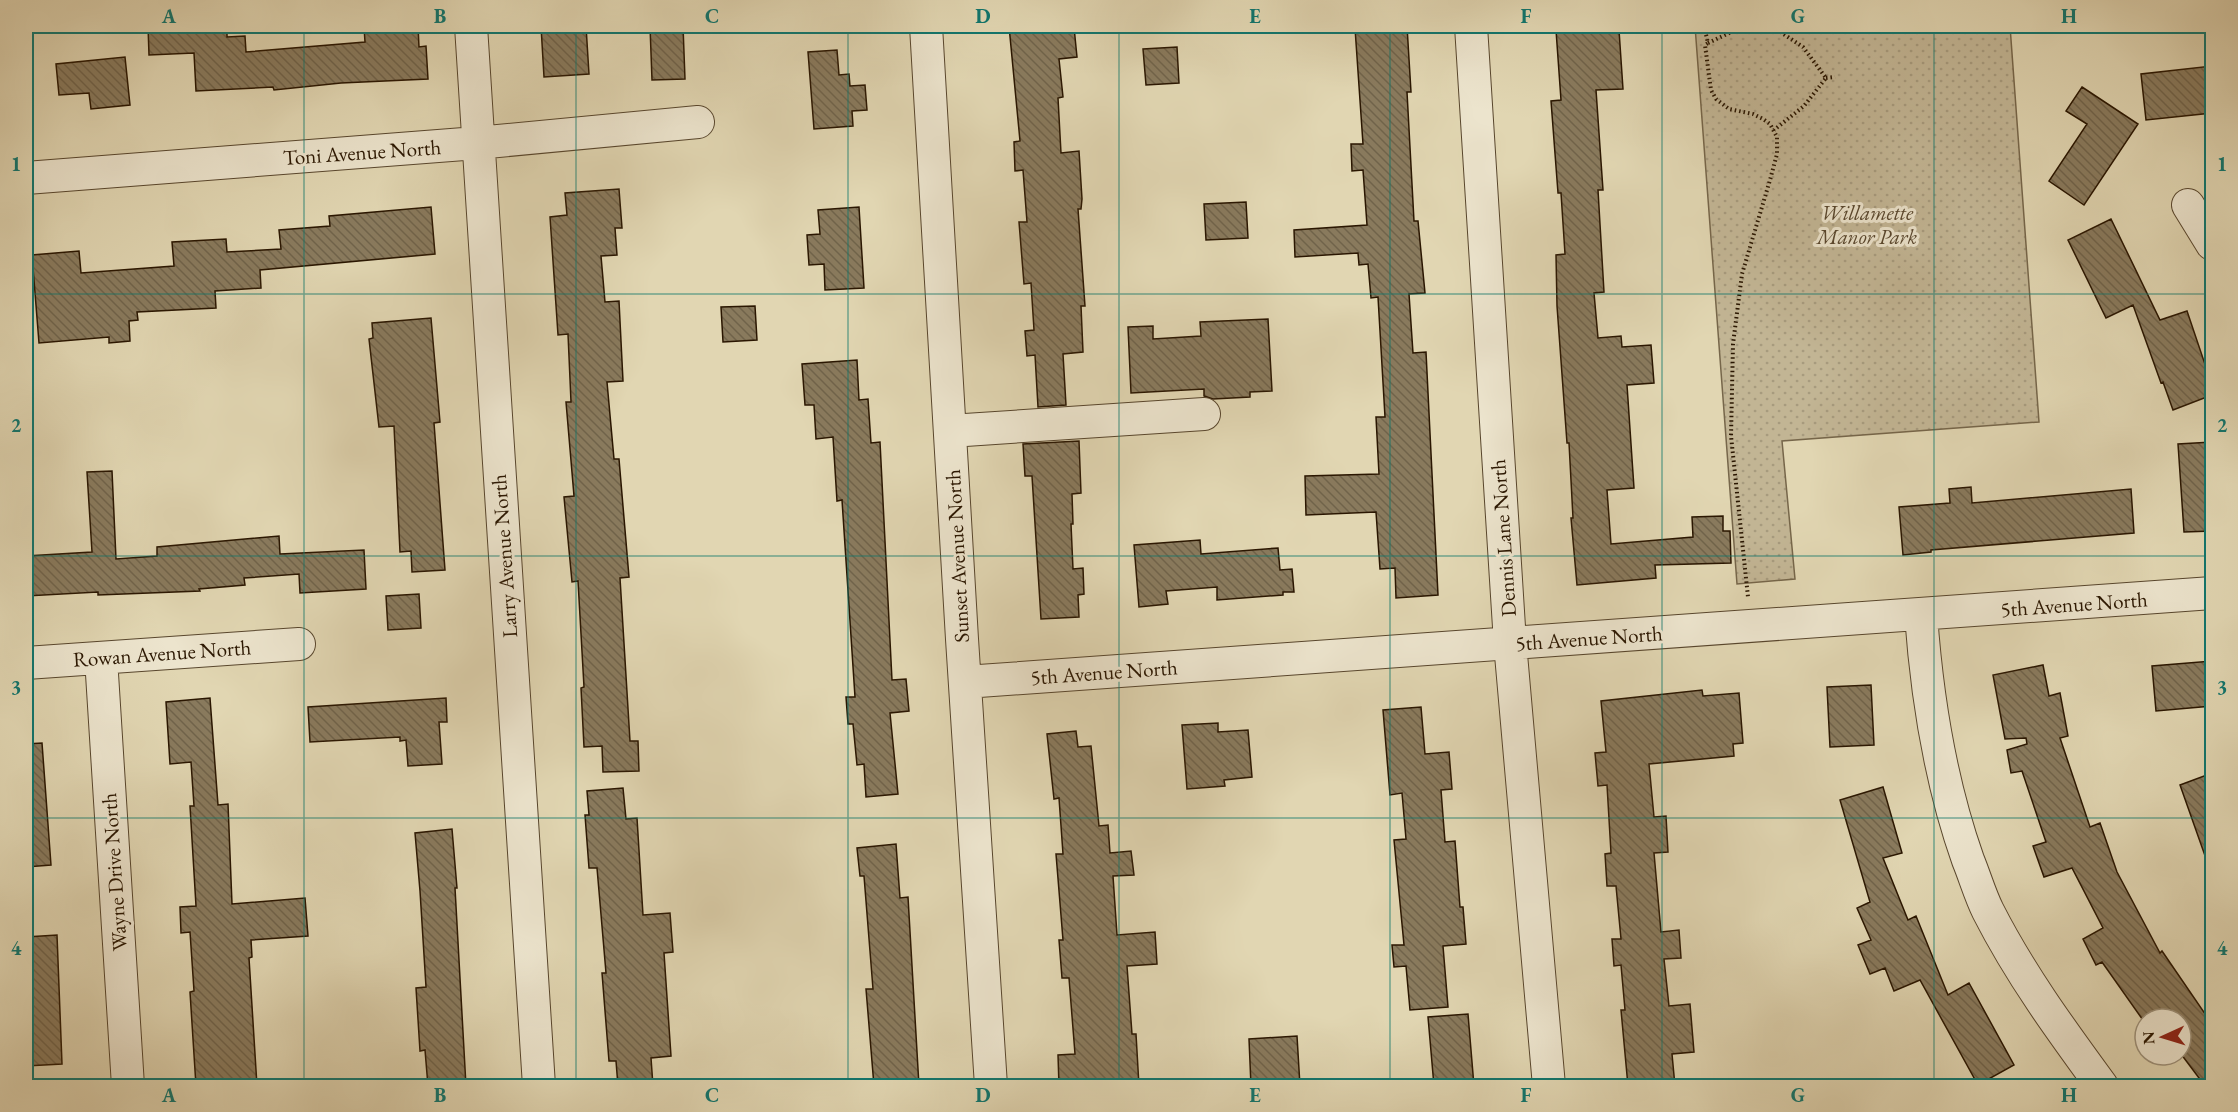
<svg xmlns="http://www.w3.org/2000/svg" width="2238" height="1112" font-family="'EB Garamond',serif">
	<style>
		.park { fill: url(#park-dots); stroke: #76664a; stroke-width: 1.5 }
		.building { fill: url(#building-back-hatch); stroke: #2a1601; stroke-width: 1.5 }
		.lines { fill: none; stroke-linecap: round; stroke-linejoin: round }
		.minor-casing { stroke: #58462d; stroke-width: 34 }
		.path { stroke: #2a1601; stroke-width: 4; stroke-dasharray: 1.5 3; stroke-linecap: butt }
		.minor { stroke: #ece4cd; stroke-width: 32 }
		.grid { fill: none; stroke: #0f766e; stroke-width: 1.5; stroke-opacity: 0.55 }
		.labels { text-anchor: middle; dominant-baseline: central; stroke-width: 6; stroke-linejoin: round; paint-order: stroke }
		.street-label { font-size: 21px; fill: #2a1601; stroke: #ece4cd }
		.park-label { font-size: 21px; font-style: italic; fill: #58462d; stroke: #ece4cd }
		.neatline { fill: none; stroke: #0f766e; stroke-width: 2 }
		.grid-label { font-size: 20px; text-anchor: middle; font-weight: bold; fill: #0f766e }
	</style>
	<defs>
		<pattern id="park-dots" width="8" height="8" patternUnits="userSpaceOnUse" patternTransform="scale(1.5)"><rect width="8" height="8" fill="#c2b594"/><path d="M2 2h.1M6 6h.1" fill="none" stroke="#a79b7e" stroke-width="1.8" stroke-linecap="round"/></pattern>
		<pattern id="building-back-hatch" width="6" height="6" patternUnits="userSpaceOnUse" patternTransform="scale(1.5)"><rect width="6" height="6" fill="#897a5d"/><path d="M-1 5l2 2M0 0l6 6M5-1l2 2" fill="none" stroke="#70634a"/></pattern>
	</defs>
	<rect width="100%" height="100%" fill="#e1d6b2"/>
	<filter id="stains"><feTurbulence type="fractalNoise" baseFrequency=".00333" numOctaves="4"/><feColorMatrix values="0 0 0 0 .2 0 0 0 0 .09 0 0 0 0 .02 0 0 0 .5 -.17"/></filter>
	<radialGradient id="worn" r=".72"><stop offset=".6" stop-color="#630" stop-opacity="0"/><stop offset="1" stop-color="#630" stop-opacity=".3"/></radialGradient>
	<path class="park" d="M1695 26H2010L2039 422 1782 441 1795 579 1737 584Z"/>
	<path class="building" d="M148 26H227V37L245 36 246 52 365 42 364 27 418 26 419 47 426 46 428 79 341 83 274 90 273 87 196 91 194 53 149 55Z
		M541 26H586L589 74 544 77Z
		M650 26H683L685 79 652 80Z
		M1009 26H1057V28L1074 27 1077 57 1059 59 1063 97 1058 98 1061 153 1079 151 1082 199 1081 209H1078L1085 306H1081L1083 352 1063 354 1066 405 1038 407 1035 355 1027 356 1025 331 1034 330 1031 283 1024 284 1019 222H1027L1023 170 1015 171 1014 142 1020 141Z
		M1407 26 1411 92H1407L1414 221H1418L1425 293 1409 294 1413 353 1426 352 1438 595 1396 598 1395 568 1380 569 1376 512 1306 515 1305 476 1379 474 1376 417H1385L1378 297 1371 298 1368 264 1359 265 1358 253 1295 257 1294 230 1367 225 1363 170 1352 171 1351 144H1363L1355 28Z
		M1563 26H1602V31L1619 30 1623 89 1596 90 1603 190H1598L1604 292 1594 293 1598 338 1621 336 1622 347 1651 345 1654 383 1627 385 1634 488 1607 490 1611 544 1693 537 1692 517 1723 516V531H1730L1731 563 1655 565 1656 578 1577 585 1571 518H1573L1569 443H1567L1557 306 1556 255 1565 254 1561 193H1558L1551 101 1561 100 1556 30H1563Z
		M1177 47 1179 83 1146 85 1143 49Z
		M837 50 839 75 849 74 850 86 865 85 867 110 852 111 853 126 814 129 808 52Z
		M125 57 130 105 91 109 89 93 59 95 56 64Z
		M2212 66V113L2146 120 2141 74Z
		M2082 87 2138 124 2084 205 2049 181 2087 124 2066 111Z
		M619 189 622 228H615L617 255 601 256 605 302 619 301 623 381 607 382 614 459H619L629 577 620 578 630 741H638L639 771 603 772 602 746 584 747 581 688 584 687 578 581 572 582 564 497 574 496 566 402H571L568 334 558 335 550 217 567 215 565 193Z
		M1246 202 1248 238 1206 240 1204 204Z
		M431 207 435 254 260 270 261 288 215 291 216 308 137 312 138 320 129 321 130 341 109 343V337L39 343 32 255 79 251 81 273 174 266 172 242 226 239 227 252 281 249 279 230 330 226 329 216Z
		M859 207 864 288 825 290 824 264 809 265 807 235 820 234 818 210Z
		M2111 219 2160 320 2187 311 2212 385V395L2173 410 2163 382 2161 383 2133 305 2106 318 2068 240Z
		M755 306 757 340 723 342 721 307Z
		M431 318 440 422 434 423 445 570 412 572 411 551 400 552 394 426 379 427 369 339 373 338 372 323Z
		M1268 319 1272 391 1250 392V397L1213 399 1204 396V389L1131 393 1128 327 1153 326V339L1201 336 1200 322Z
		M857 360 859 400 868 399 871 443 880 442 892 680 906 679 909 711 890 713 898 794 866 797 864 764 857 765 853 724H848L846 697H855L842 500 837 501 833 437 816 439 814 405H805L802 364Z
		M1079 441 1081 493 1072 494 1073 524H1071L1073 569 1083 568 1084 594 1078 595 1079 617 1041 619 1032 476H1025L1023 444Z
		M2212 442V531L2184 532 2178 444Z
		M112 471 116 559 157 556V547L279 536 280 554 364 550 366 589 300 593 299 574 244 578 245 585 199 589 200 591 98 595V592L26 596V556L92 552 87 472Z
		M1971 487 1972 503 2131 489 2134 533 1931 550V552L1903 555 1899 507 1950 503 1949 489Z
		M1200 540 1201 554 1278 548 1280 570 1292 569 1294 592H1283V595L1217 600V587L1166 591 1168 604 1139 607 1134 545Z
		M419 594 421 628 388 630 386 596Z
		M2212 661V706L2156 711 2152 666Z
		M2043 665 2049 696 2060 693 2068 736 2060 738 2090 827 2100 823 2117 872 2160 953 2162 951 2212 1024V1086H2205L2181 1054V1019H2145V1023L2102 962 2096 965 2083 939 2103 928 2072 868 2044 877 2033 846 2046 842 2022 771 2011 773 2007 750 2027 744 2026 738 2005 739 1993 675Z
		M1871 685 1874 745 1830 747 1827 687Z
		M1702 690 1703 696 1739 693 1743 743 1733 744 1734 756 1649 764 1654 817 1666 816 1668 852 1654 853 1661 932 1679 930 1681 958 1664 959 1669 1006 1690 1004 1694 1052 1672 1054 1675 1086H1628L1621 1010H1625L1621 965 1614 966 1612 939H1621L1616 886H1607L1605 854 1611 853 1607 785 1598 786 1595 753 1606 752 1601 701Z
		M210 698 218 805 228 804 232 904 305 898 308 936 251 940 252 957 249 958 257 1086H196L190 992 194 991 190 932 181 933 180 907 196 906 190 806H194L191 762 170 764 166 702Z
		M446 698 447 722H439L442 764 408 766 406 740 400 741V737L310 742 308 707Z
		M1421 707 1425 754 1449 752 1452 789 1441 790 1445 842 1455 841 1460 907H1463L1466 944 1443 946 1448 1007 1410 1010 1406 966 1394 967 1392 945H1404L1394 840 1406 839 1402 793 1390 795 1383 710Z
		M1218 723V732L1248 730 1252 777 1224 780 1225 786 1187 789 1182 725Z
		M1076 731 1078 747 1091 746 1099 826 1108 825 1110 853 1131 851 1134 875 1113 876 1117 935 1155 932 1157 964 1127 966 1132 1034H1136L1139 1086H1059L1058 1055 1075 1054 1069 978H1062L1059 940H1063L1056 854H1063L1059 798 1054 799 1047 734Z
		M42 743 51 865 26 867V744Z
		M2212 773V867H2209L2180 785Z
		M1883 787 1902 853 1883 858 1908 920 1916 916 1948 995 1969 983 2014 1065 1978 1085 1920 980 1894 991 1885 968 1870 974 1858 945 1871 940 1857 908 1870 902 1840 800Z
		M623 788 626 819 637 818 643 915 670 913 673 952 664 953 671 1056 651 1058 653 1086H618L616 1061H609L602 973H606L597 868H589L585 815H589L587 791Z
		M452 829 457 888H455L466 1086H428L425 1050 420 1051 416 988 426 987 420 891 415 833Z
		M896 844 900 898 908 897 919 1086H874L866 989H873L864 876H860L857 848Z
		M57 935 62 1064 26 1066V937Z
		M1468 1014 1474 1086H1434L1428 1017Z
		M1297 1036 1300 1086H1251L1249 1039Z"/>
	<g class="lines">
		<defs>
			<path id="minor" d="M471 26 539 1086
				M926 26 962 639 991 1086
				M1471 26 1510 643 1549 1086
				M26 178 477 143 698 122
				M2188 205 2212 244
				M950 431 1204 414
				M1921 615C1927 699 1940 781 1968 860 1975 877 1980 895 1988 911 2020 974 2061 1030 2102 1086
				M101 658 128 1086
				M26 663 299 644
				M965 682C1381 652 1797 625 2212 593"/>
		</defs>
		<use href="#minor" class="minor-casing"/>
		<path class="path" d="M1704 26 1708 43 1705 45 1711 90 1716 99 1729 109 1753 114 1763 119 1770 124 1777 137V154L1770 180 1742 274 1733 344 1731 436 1748 597
			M1708 43 1744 26 1779 31 1803 47 1826 78 1804 106 1774 130
			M1826 78 1835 77"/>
		<use href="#minor" class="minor"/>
	</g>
	<path class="grid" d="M304 26V1086M576 26V1086M848 26V1086M1119 26V1086M1390 26V1086M1662 26V1086M1934 26V1086M26 294H2212M26 556H2212M26 818H2212"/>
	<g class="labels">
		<g class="street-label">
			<text transform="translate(362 152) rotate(-4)">Toni Avenue North</text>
			<text transform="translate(1503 538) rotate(-94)">Dennis Lane North</text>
			<text transform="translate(504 556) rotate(-94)">Larry Avenue North</text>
			<text transform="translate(957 556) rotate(-93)">Sunset Avenue North</text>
			<text transform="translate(2074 604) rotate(-4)">5th Avenue North</text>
			<text transform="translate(1589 638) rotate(-4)">5th Avenue North</text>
			<text transform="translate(162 653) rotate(-4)">Rowan Avenue North</text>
			<text transform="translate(1104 672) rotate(-4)">5th Avenue North</text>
			<text transform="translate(114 872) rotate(-94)">Wayne Drive North</text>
		</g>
		<g class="park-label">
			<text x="1867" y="212">Willamette<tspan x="1867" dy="24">Manor Park</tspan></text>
		</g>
	</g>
	<rect width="2238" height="1112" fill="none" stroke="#e1d6b2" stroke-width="66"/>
	<g transform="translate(2163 1037) rotate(266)"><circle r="28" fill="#ece4cd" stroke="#9e927b" stroke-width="1.5"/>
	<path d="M0-4.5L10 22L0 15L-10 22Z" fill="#8f2418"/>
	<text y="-9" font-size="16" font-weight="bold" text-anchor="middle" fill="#2a1601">N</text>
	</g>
	<rect x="33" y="33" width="2172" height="1046" class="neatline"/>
	<g class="grid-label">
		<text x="169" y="23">A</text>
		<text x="440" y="23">B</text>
		<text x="712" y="23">C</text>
		<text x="983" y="23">D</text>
		<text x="1255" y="23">E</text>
		<text x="1526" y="23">F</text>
		<text x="1798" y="23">G</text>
		<text x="2069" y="23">H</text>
		<text x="16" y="171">1</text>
		<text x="2222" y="171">1</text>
		<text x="16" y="432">2</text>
		<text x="2222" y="432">2</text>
		<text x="16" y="694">3</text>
		<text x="2222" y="694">3</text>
		<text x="16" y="955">4</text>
		<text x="2222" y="955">4</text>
		<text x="169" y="1102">A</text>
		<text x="440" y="1102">B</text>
		<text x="712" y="1102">C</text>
		<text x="983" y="1102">D</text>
		<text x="1255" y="1102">E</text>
		<text x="1526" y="1102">F</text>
		<text x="1798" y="1102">G</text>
		<text x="2069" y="1102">H</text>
	</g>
	<rect width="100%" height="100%" filter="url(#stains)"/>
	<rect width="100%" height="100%" fill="url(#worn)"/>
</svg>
